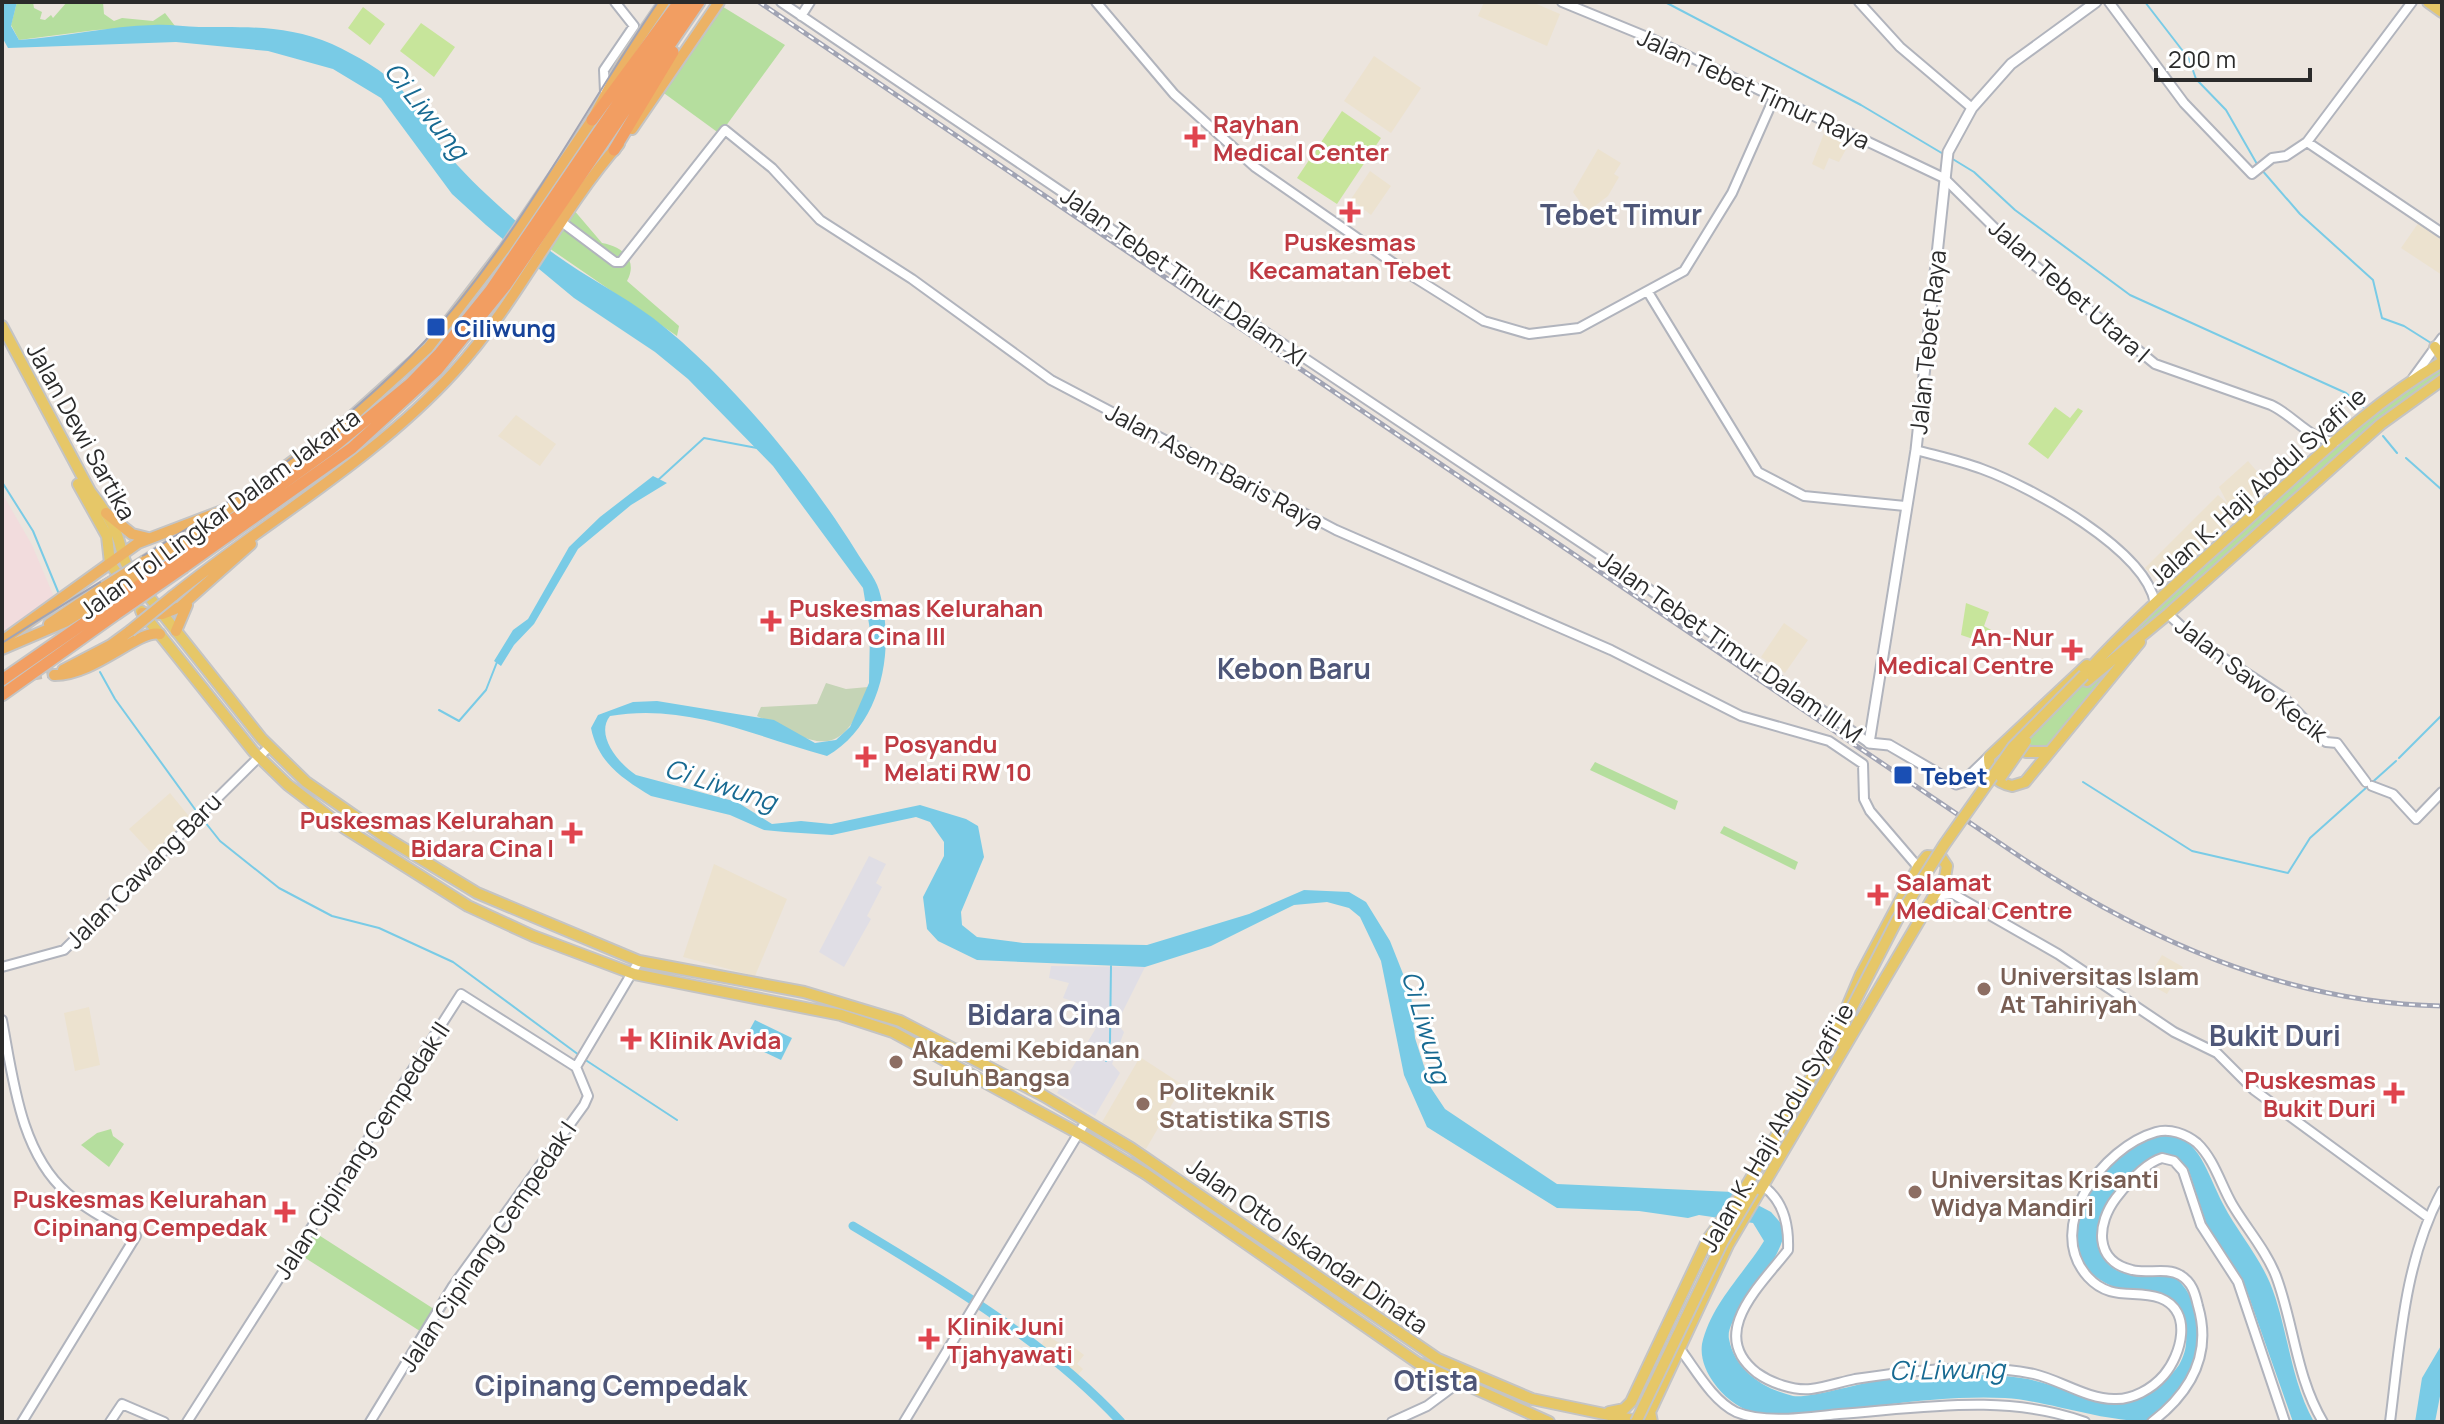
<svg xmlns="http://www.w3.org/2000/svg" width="2444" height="1424" font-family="Manrope,sans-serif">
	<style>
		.industrial { fill: #e0dee5 }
		.education { fill: #ece2cf }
		.medical { fill: #f2dcdd }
		.green { fill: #b5de9e }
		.cemetery { fill: #c5d4b6 }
		.pitch { fill: #c7e59b }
		.water { fill: #79cbe6 }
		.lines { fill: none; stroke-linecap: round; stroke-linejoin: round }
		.stream { stroke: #79cbe6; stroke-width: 2 }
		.river { stroke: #79cbe6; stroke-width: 9 }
		.trunk-tunnel { stroke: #c5c0ba; stroke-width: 10; stroke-dasharray: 10 5; stroke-linecap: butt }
		.tertiary-casing { stroke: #b1b4bd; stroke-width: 12 }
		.secondary-casing { stroke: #b1b4bd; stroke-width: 13 }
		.primary-casing { stroke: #c4c4c4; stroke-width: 14 }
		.trunk-casing { stroke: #c4c4c4; stroke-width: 14 }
		.motorway-casing { stroke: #c4c4c4; stroke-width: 15 }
		.tertiary { stroke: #fff; stroke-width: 8 }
		.secondary { stroke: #fff; stroke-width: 9 }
		.primary { stroke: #e6c768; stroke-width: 10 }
		.trunk { stroke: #ecb265; stroke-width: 10 }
		.motorway { stroke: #f29e62; stroke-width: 11 }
		.tram { stroke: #a1a4b4; stroke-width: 2 }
		.rail-casing { stroke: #a1a4b4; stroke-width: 5 }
		.rail { stroke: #fff; stroke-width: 2; stroke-dasharray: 6; stroke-linecap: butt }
		.primary-bridge-casing { stroke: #c4c4c4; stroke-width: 14; stroke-linecap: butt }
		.trunk-bridge-casing { stroke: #c4c4c4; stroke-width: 14; stroke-linecap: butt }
		.motorway-bridge-casing { stroke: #c4c4c4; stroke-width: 15; stroke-linecap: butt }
		.primary-bridge { stroke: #e6c768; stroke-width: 10 }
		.trunk-bridge { stroke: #ecb265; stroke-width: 10 }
		.motorway-bridge { stroke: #f29e62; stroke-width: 11 }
		.health-dot { fill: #e0444e; stroke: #fff; stroke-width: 3 }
		.transit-dot { fill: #1a4fb4; stroke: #fff; stroke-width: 3 }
		.education-dot { fill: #8d6e63; stroke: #fff; stroke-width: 3 }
		.labels { text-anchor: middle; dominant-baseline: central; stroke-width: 6; stroke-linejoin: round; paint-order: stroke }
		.street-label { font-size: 24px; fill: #2b2b2b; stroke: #fff }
		.health-label { font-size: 24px; font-weight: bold; fill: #be3a42; stroke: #fff; text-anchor: start }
		.transit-label { font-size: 24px; font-weight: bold; fill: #164399; stroke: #fff; text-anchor: start }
		.education-label { font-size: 24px; font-weight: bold; fill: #785e54; stroke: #fff; text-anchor: start }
		.water-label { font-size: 26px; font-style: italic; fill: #176a92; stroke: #fff }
		.quarter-label { font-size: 28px; font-weight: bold; fill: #4e5678; stroke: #fff }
	</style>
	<rect width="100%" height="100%" fill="#ece5de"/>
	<path class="industrial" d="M869 856 886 864 876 883 882 887 867 916 871 919 844 967 819 952Z
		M1051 966 1145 967 1117 1023 1124 1032 1112 1064 1120 1073 1095 1116 1057 1093 1096 1028 1085 1022 1093 1008 1063 998 1069 983 1049 978Z"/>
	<path class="education" d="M1484 2H1532L1560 14 1547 46 1478 16Z
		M1374 56 1421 88 1391 133 1344 101Z
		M1825 131 1850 142 1839 162 1829 158 1824 170 1812 164Z
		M1598 149 1621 163 1614 174 1619 177 1608 196 1587 212 1573 192Z
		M1370 171 1391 186 1371 215 1351 199Z
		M2419 222 2442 239V275L2401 248Z
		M516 415 556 444 540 466 498 436Z
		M2248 461 2267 483 2235 511 2245 522 2168 591 2145 568 2218 495 2228 504 2219 487Z
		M1784 623 1808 640 1785 673 1761 657Z
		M170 793 192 820 155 857 129 829Z
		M714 864 787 899 755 976 683 957Z
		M2162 955 2183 967 2167 994 2146 982Z
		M89 1007 100 1065 75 1071 64 1013Z
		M1140 1057 1183 1085 1146 1149 1102 1122Z
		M1046 1335 1068 1348 1071 1345 1084 1355 1077 1364 1083 1369 1077 1376 1040 1348Z"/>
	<path class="medical" d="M2 493 32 545 57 604 2 632Z"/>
	<path class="green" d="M17 2H33L34 8 42 12 40 19 45 20 51 15 53 18 67 2H103L104 14 114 21 122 18 153 21 165 13 175 26 96 30 19 40 11 25Z
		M720 5 785 45 720 134 661 91Z
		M573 209 602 243C624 247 638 261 627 281L679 326 677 336 546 246Z
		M2442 362V380L2152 628 2047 752H2026V741L2087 681 2084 675 2320 454Z
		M1595 762 1678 801 1675 810 1590 770Z
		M1724 826 1798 862 1795 870 1720 833Z
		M111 1129 113 1136 124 1144 109 1167 81 1145 97 1133Z
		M314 1232 437 1311 423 1333 299 1254Z"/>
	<path class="cemetery" d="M826 683 846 689 868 687C842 765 816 744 757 716L761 707 817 704Z"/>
	<path class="pitch" d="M363 7 385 24 370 45 348 28Z
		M421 23 455 47 434 77 400 51Z
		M1342 111 1381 138 1337 204 1297 178Z
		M2055 407 2070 418 2078 408 2083 411 2048 459 2028 444Z
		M1966 603 1989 612 1984 626 1993 631 1988 644 1961 635Z"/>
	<path class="water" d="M2 2H17L11 26 19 40C64 37 109 26 154 25 169 24 184 27 199 27 247 27 287 25 332 44 357 56 383 70 402 90 420 111 432 137 451 158 475 186 503 209 530 234 565 267 614 289 653 318 729 377 805 469 856 551 863 563 875 577 879 590 896 648 882 725 827 756 754 736 687 703 610 716 595 735 618 763 636 775L737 802 772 824 801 821 831 824 920 805 966 819 978 826 984 857 961 912 962 925 977 937 1023 943 1147 945 1249 914 1304 890 1349 892 1366 902 1390 941 1411 994 1415 1038 1431 1088 1445 1109 1557 1184 1733 1192 1771 1212 1785 1228C1782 1267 1724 1315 1729 1339 1735 1371 1764 1389 1793 1396 1808 1399 1863 1382 1883 1380 1899 1378 1915 1381 1931 1380 1942 1379 1951 1376 1962 1375 1983 1374 2007 1375 2028 1379 2086 1392 2136 1424 2179 1365 2192 1342 2186 1324 2172 1304 2122 1291 2060 1282 2081 1214 2091 1179 2106 1164 2137 1146 2193 1113 2203 1165 2223 1204 2237 1231 2258 1255 2270 1283 2288 1327 2290 1380 2314 1422H2293L2243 1280 2207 1226 2188 1168 2173 1157C2164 1159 2150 1161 2143 1167 2120 1188 2076 1241 2113 1268 2131 1280 2154 1275 2175 1277 2218 1315 2198 1397 2147 1420 2110 1424 2045 1400 2005 1398 1967 1396 1922 1400 1884 1405 1844 1411 1793 1424 1752 1412 1738 1408 1722 1395 1714 1383 1706 1372 1700 1358 1702 1344 1711 1304 1743 1275 1764 1241L1753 1223 1699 1215 1688 1218 1639 1211 1557 1208 1427 1127 1404 1075 1381 961 1360 917 1349 908 1327 902 1294 905 1211 946 1145 967 977 960 938 941 927 929 923 897 944 856V842L930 822 916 817 832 835 785 832 764 830 730 815 651 796C623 779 598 763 591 728L598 715 633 702 657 701 774 720 815 743 836 740 850 727 869 683 870 630 863 588 773 466 688 379 655 352 574 298 486 225 452 194 381 98 333 69 268 51 176 42 8 48 2 37Z
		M653 476 667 483 631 505 578 549 534 624 514 645 501 666 494 661 513 630 528 619 569 547 600 517Z
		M755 1020 792 1038 781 1060 743 1042Z
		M2442 1344V1386L2435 1422H2415L2422 1378Z"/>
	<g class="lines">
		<path class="stream" d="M1665 2 1861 105 1945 155
			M2145 2 2189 59 2196 79 2226 110 2257 164
			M1951 158 1974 172 2015 210 2130 295 2346 393 2363 407
			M2261 169 2300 214 2373 280 2382 318 2404 326 2431 343
			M2383 436 2397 453
			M2406 458 2442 490
			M657 481 704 438 757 448
			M2 482 33 531 59 594
			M100 672 115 699 197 812
			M439 710 459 721 486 690 497 662
			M2399 758 2442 715
			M2083 782 2192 851 2288 873 2310 838 2396 761
			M201 817 220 841 279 888 332 916 379 928 453 962 579 1055
			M584 1059 677 1120
			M1106 1061 1110 1041 1111 966"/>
		<path class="river" d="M853 1226C945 1281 1048 1343 1121 1422"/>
		<path class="trunk-tunnel" d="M2 681 54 672"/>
		<defs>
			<path id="tertiary" d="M781 2 1071 198 1111 229 1613 564 1869 743
				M1096 2 1174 94 1255 167 1409 274 1484 321 1529 334 1579 328 1684 271 1732 193 1774 98
				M1562 2 1652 39 1944 178 2021 254 2155 364 2271 405C2293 415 2310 440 2335 442
				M1859 2 1900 47 1972 108
				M2109 2 2184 103 2252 174 2272 158 2286 156 2307 142 2412 2
				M801 16 810 2
				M605 92 604 70 634 26 615 2
				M2307 142 2442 233
				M563 223 615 262H621L725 130 772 168 820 220 912 279 1051 380 1336 530 1611 650 1741 716 1829 741 1863 764 1864 799 1870 811 1918 867
				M1648 292 1758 472 1804 496 1905 506
				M2413 378 2442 338
				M1916 450C1938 456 1961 461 1982 469 2031 487 2145 549 2155 603
				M2168 614 2196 640 2283 697 2326 742 2337 743 2366 782
				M2372 786 2393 794 2416 819 2442 792
				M1933 896 1953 894 2058 954 2174 1032 2217 1053 2254 1090 2429 1218
				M2 967 64 950 269 747
				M2 1020C13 1078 20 1152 67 1193 87 1210 113 1223 136 1236L22 1422
				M576 1067 639 961
				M1763 1186C1784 1201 1789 1225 1788 1250 1761 1285 1706 1334 1757 1373 1771 1383 1794 1391 1811 1389 1826 1387 1841 1382 1855 1379 1909 1371 1981 1362 2034 1374 2060 1380 2087 1399 2114 1399 2132 1400 2152 1389 2164 1375 2181 1355 2194 1311 2160 1298 2135 1289 2111 1302 2088 1277 2043 1227 2103 1147 2156 1132 2170 1128 2186 1134 2197 1143 2214 1159 2221 1185 2232 1204 2246 1228 2266 1250 2276 1276 2294 1324 2296 1377 2323 1422
				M1680 1349C1696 1370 1712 1400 1736 1412 1765 1424 1808 1417 1839 1414 1921 1408 2006 1393 2085 1422
				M110 1422 122 1404 164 1422
				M187 1422 461 994 576 1067
				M370 1422 453 1286 584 1105 588 1096 576 1067
				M904 1422 1086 1121
				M1392 1422 1427 1406 1458 1383
				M2152 1422C2191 1392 2212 1354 2198 1306 2195 1293 2192 1282 2180 1275 2167 1267 2146 1274 2132 1270 2093 1261 2097 1223 2116 1198 2127 1184 2145 1163 2162 1158L2174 1161 2183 1171 2201 1225 2238 1282 2285 1422
				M2390 1422C2400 1344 2404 1261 2442 1191"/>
			<path id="secondary" d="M1989 757 1963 782 1956 784 1889 745 1869 743 1916 450 1948 152 1972 108 2011 64 2096 2"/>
			<path id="primary" d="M2428 2 2442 12
				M2 326 90 491C101 505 114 523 119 541 123 555 124 563 133 576
				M2435 347 2442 357
				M78 484 107 536 110 563 124 584
				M142 588 262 739 306 782 385 837 477 893 639 961 804 992 900 1021 1044 1096 1131 1148 1438 1359 1532 1399 1643 1422
				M141 611 253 751 288 785 343 827 468 906 533 936 634 974 841 1015 893 1032 1087 1138 1146 1174 1418 1363 1549 1422
				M2087 665 1989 757C1989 774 1995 782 2012 786L2025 782 2140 642
				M2084 675C2137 616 2198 565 2257 511 2316 458 2373 402 2442 362
				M2087 681 2168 614 2381 424 2442 380
				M2015 745 2026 752H2047
				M1843 1044 1853 1020
				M1609 1412 1624 1409 1631 1402 1708 1239 1742 1193 1837 1034
				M1652 1422 1650 1412 1728 1245 1945 877 1947 866 1941 857 1927 856 1918 867 1861 974 1833 1040"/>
			<path id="trunk" d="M632 129 719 2
				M106 513 132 534 148 538
				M145 561 169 546
				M148 568 346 422 428 348 505 248 592 120 623 62 664 2
				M173 596C266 521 374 460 454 372 518 302 557 215 619 144
				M142 613 162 614 180 607 251 544
				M49 624 104 587
				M176 631 187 605
				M2 641 138 543 222 511
				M2 649 65 622 110 594
				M63 670 111 645 130 631
				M54 675C94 676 140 628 160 634"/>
			<path id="motorway" d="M592 120 679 2
				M614 150 673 52
				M178 559 332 448 410 384 440 353 490 291 687 2
				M184 567 352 448 437 370 506 285 699 2
				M2 680 109 606
				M2 695 116 614"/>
		</defs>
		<use href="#tertiary" class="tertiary-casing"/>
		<use href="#secondary" class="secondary-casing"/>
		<use href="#primary" class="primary-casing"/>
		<use href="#trunk" class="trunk-casing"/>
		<use href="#motorway" class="motorway-casing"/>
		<use href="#tertiary" class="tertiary"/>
		<use href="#secondary" class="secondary"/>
		<use href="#primary" class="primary"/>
		<use href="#trunk" class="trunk"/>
		<use href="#motorway" class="motorway"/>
		<path class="tram" d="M2 643C148 549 306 470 425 341 517 241 581 114 658 2"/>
		<defs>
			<path id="rail" d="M759 2 2013 852C2141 938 2285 1003 2442 1006"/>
		</defs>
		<use href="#rail" class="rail-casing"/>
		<use href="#rail" class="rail"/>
		<defs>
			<path id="primary-bridge" d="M2001 777 2026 741
				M1844 1023 1897 920 1944 845 2013 747 2084 675
				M1724 1226 1742 1193
				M1636 1422 1722 1243 1753 1191"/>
			<path id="trunk-bridge" d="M104 587 145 561
				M110 594 148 568
				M130 631 173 596"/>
			<path id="motorway-bridge" d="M109 606 178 559
				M116 614 184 567"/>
		</defs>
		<use href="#primary-bridge" class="primary-bridge-casing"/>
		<use href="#trunk-bridge" class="trunk-bridge-casing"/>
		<use href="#motorway-bridge" class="motorway-bridge-casing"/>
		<use href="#primary-bridge" class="primary-bridge"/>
		<use href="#trunk-bridge" class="trunk-bridge"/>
		<use href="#motorway-bridge" class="motorway-bridge"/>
	</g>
	<g class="health-dot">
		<path d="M1191 125h8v8h8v8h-8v8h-8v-8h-8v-8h8z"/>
		<path d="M1346 200h8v8h8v8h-8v8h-8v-8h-8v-8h8z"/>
		<path d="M767 609h8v8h8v8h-8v8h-8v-8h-8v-8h8z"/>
		<path d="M2068 638h8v8h8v8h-8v8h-8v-8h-8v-8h8z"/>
		<path d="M862 745h8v8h8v8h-8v8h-8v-8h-8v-8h8z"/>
		<path d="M568 821h8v8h8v8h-8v8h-8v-8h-8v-8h8z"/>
		<path d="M1874 883h8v8h8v8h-8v8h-8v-8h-8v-8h8z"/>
		<path d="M627 1027h8v8h8v8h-8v8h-8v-8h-8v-8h8z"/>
		<path d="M2390 1081h8v8h8v8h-8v8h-8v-8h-8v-8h8z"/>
		<path d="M281 1200h8v8h8v8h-8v8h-8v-8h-8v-8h8z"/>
		<path d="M925 1327h8v8h8v8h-8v8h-8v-8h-8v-8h8z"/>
	</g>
	<g class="transit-dot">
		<rect x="426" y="317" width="20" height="20" rx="4"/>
		<rect x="1893" y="765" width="20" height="20" rx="4"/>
	</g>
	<g class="education-dot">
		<circle cx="1984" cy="989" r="8"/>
		<circle cx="896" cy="1062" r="8"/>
		<circle cx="1143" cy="1104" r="8"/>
		<circle cx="1915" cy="1192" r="8"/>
	</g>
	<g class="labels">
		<g class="street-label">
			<text transform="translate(1754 88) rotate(25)">Jalan Tebet Timur Raya</text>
			<text transform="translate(1184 276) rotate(35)">Jalan Tebet Timur Dalam XI</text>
			<text transform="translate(2070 290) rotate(41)">Jalan Tebet Utara I</text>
			<text transform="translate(1927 342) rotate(-84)">Jalan Tebet Raya</text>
			<text transform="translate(82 431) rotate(61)">Jalan Dewi Sartika</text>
			<text transform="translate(1215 466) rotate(28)">Jalan Asem Baris Raya</text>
			<text transform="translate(2257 486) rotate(-42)">Jalan K. Haji Abdul Syafi'ie</text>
			<text transform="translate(219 513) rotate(-36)">Jalan Tol Lingkar Dalam Jakarta</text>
			<text transform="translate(1731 646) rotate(35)">Jalan Tebet Timur Dalam III M</text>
			<text transform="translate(2252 679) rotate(38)">Jalan Sawo Kecik</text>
			<text transform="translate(143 870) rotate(-45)">Jalan Cawang Baru</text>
			<text transform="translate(1776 1127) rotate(-60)">Jalan K. Haji Abdul Syafi'ie</text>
			<text transform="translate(361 1150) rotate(-57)">Jalan Cipinang Cempedak II</text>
			<text transform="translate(1308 1245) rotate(35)">Jalan Otto Iskandar Dinata</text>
			<text transform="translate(487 1246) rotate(-56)">Jalan Cipinang Cempedak I</text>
		</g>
		<g class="health-label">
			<text x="1213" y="123">Rayhan<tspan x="1213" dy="28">Medical Center</tspan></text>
			<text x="1350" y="241" text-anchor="middle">Puskesmas<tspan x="1350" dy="28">Kecamatan Tebet</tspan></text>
			<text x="789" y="607">Puskesmas Kelurahan<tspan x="789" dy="28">Bidara Cina III</tspan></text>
			<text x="2054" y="636" text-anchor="end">An-Nur<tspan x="2054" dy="28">Medical Centre</tspan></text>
			<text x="884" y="743">Posyandu<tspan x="884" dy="28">Melati RW 10</tspan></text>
			<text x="554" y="819" text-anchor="end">Puskesmas Kelurahan<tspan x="554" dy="28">Bidara Cina I</tspan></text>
			<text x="1896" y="881">Salamat<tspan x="1896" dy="28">Medical Centre</tspan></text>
			<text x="649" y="1039">Klinik Avida</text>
			<text x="2376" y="1079" text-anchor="end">Puskesmas<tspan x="2376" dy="28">Bukit Duri</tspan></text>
			<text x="267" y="1198" text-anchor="end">Puskesmas Kelurahan<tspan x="267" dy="28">Cipinang Cempedak</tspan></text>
			<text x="947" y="1325">Klinik Juni<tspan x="947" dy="28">Tjahyawati</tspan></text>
		</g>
		<g class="transit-label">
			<text x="454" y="327">Ciliwung</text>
			<text x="1921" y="775">Tebet</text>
		</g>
		<g class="education-label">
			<text x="2000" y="975">Universitas Islam<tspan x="2000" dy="28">At Tahiriyah</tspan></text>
			<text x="912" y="1048">Akademi Kebidanan<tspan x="912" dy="28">Suluh Bangsa</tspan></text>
			<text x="1159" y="1090">Politeknik<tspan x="1159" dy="28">Statistika STIS</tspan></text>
			<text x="1931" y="1178">Universitas Krisanti<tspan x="1931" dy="28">Widya Mandiri</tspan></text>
		</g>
		<g class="water-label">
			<text transform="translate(427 110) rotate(51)">Ci Liwung</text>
			<text transform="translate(721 784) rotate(18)">Ci Liwung</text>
			<text transform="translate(1427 1027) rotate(74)">Ci Liwung</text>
			<text transform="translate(1947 1369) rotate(-1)">Ci Liwung</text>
		</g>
		<g class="quarter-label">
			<text x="1621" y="214">Tebet Timur</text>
			<text x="1294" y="668">Kebon Baru</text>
			<text x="1044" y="1014">Bidara Cina</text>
			<text x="2275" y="1035">Bukit Duri</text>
			<text x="1436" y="1380">Otista</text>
			<text x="611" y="1385">Cipinang Cempedak</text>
		</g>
	</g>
	<rect width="2444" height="1424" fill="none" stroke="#2b2b2b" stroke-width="8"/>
	<path d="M2156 68v12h154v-12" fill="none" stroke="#2b2b2b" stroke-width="4"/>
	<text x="2168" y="68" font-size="24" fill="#2b2b2b" stroke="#ffffff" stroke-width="6" paint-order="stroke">200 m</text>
</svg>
